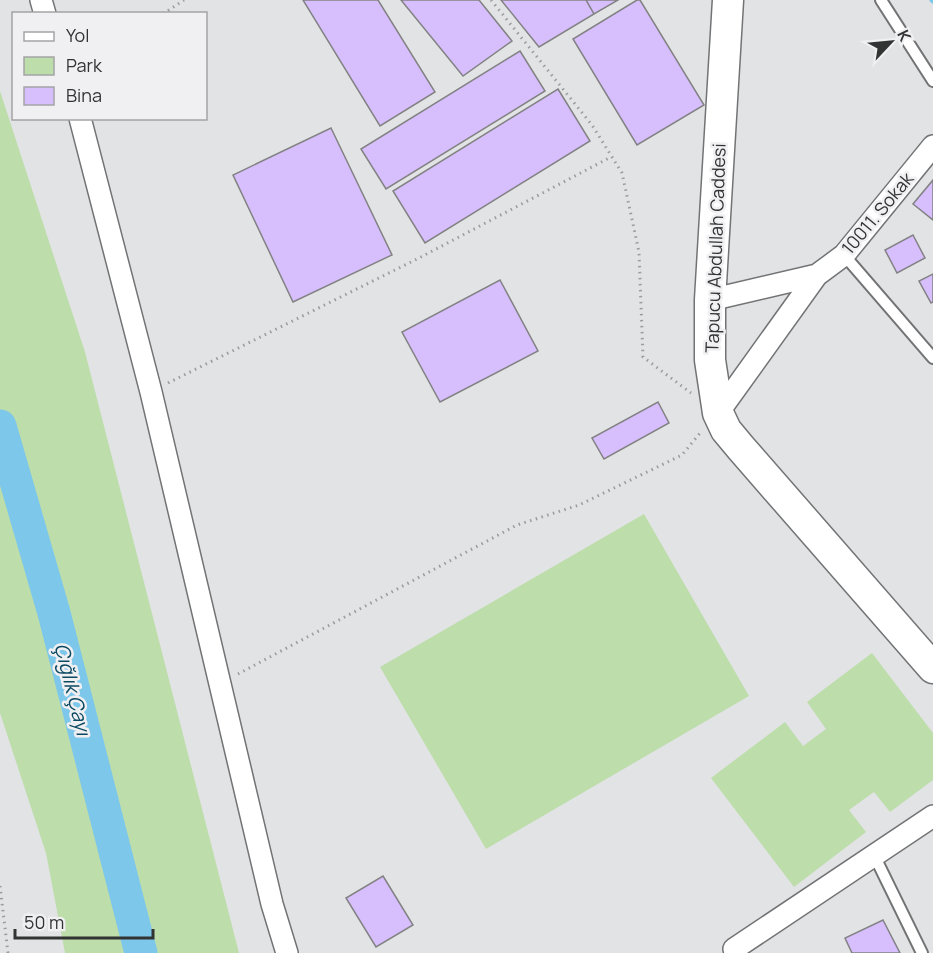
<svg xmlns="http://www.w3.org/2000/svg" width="933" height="953" font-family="Manrope,sans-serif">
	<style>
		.green { fill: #bdddab }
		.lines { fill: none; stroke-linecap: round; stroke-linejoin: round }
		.stream { stroke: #7dc7eb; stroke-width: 5 }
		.river { stroke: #7dc7eb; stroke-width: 33 }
		.building { fill: #d7befd; stroke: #828283; stroke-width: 1.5 }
		.lane-casing { stroke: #727374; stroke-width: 14 }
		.street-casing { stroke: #727374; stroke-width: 24 }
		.secondary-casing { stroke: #727374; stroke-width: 33 }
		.path { stroke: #9b9c9d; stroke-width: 3; stroke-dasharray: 1.5 4.5; stroke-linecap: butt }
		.lane { stroke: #fff; stroke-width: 10 }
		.street { stroke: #fff; stroke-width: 21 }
		.secondary { stroke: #fff; stroke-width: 30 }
		.labels { text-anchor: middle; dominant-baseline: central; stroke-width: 5; stroke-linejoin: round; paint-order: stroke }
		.street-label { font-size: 18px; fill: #323333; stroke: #f0f0f2 }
		.water-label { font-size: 20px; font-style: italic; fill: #0a4962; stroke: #f0f0f2 }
	</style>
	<rect width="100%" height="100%" fill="#e2e3e5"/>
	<path class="green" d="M0 91 85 352 239 953H65L46 853 0 713Z
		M644 514 749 696 486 849 380 667Z
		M872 653 933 733V780L890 812 874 792 849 810 866 832 794 887 711 778 785 722 803 746 826 729 807 702Z"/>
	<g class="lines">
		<path class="stream" d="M932 0 933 1"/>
		<path class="river" d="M0 426 54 613 141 953"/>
	</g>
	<path class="building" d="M303 0H378L435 92 380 126Z
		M401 0H479L512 41 463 76Z
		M501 0H586L594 14 539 47Z
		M586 0H618L594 14Z
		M637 0H640L704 105 637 145 573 39Z
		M520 51 545 91 386 189 361 149Z
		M558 89 590 141 425 243 393 191Z
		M331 128 392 255 293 302 233 175Z
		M933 180V220L913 204Z
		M913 235 925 258 897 273 885 250Z
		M933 274V302L931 303 919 281Z
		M500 280 538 351 440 402 402 332Z
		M658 402 669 423 604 459 592 438Z
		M383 876 413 925 376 947 346 898Z
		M883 920 900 953H852L845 938Z"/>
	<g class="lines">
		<defs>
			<path id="lane" d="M881 0 933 81
				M844 255 933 358
				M874 855 922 953"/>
			<path id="street" d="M41 0 45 14
				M80 118 151 392 272 904 287 953
				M710 300 817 275
				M718 413 817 275 844 255 933 146
				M736 953 734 949 933 816"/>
			<path id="secondary" d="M728 0 710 300V360L718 413 726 430 741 448 933 668"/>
		</defs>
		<use href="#lane" class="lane-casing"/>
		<use href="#street" class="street-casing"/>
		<use href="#secondary" class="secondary-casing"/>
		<path class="path" d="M491 0 592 125 622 173 639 252 643 357 691 393
			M163 14 184 0
			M168 383 419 258 611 157
			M238 674 517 525 579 505 682 455 700 433
			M0 886 8 953"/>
		<use href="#lane" class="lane"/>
		<use href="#street" class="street"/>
		<use href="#secondary" class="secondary"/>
	</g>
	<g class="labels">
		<g class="street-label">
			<text transform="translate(877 213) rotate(-50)">10011. Sokak</text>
			<text transform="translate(715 248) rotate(-88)">Tapucu Abdullah Caddesi</text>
		</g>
		<g class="water-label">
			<text transform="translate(73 689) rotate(76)">Çığlık Çayı</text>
		</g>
	</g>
	<rect x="12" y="12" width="195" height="108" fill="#f0f0f2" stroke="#a4a4a6" stroke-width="1.5"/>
	<rect x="24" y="32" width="30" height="9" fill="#ffffff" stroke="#a4a4a6" stroke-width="1.5"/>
	<text x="66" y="42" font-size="18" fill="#323333">Yol</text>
	<rect x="24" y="57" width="30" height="18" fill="#bdddab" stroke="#a4a4a6" stroke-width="1.5"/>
	<text x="66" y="72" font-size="18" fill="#323333">Park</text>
	<rect x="24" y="87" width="30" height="18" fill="#d7befd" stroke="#a4a4a6" stroke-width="1.5"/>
	<text x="66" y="102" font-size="18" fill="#323333">Bina</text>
	<g transform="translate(891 42) rotate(64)" stroke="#f0f0f2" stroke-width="4.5" paint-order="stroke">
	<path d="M0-4.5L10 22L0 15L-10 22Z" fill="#323333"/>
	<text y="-9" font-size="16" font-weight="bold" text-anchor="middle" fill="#323333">K</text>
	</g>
	<path d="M15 929v9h138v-9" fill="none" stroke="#323333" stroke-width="3"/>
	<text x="24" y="929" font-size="18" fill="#323333" stroke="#f0f0f2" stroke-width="4.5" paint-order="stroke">50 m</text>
</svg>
